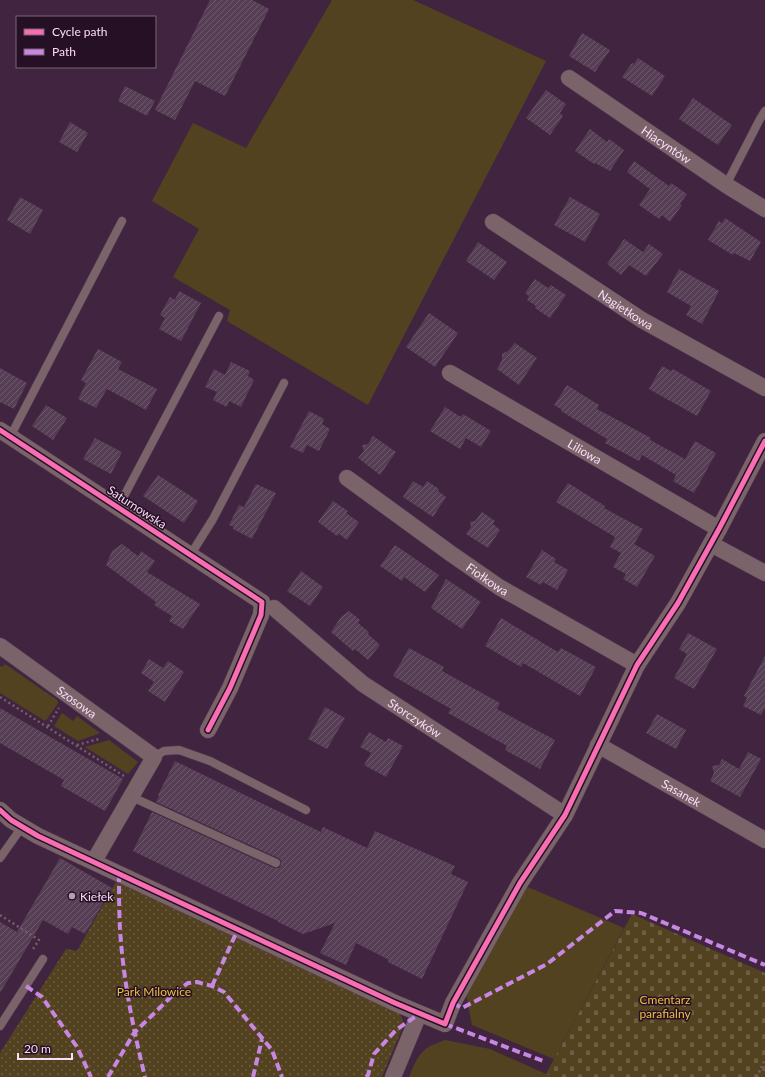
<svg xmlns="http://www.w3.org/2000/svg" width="765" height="1077" font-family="Lato,sans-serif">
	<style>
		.green { fill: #534220 }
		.cemetery { fill: url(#cemetery-stones) }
		.park { fill: url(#park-dots) }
		.building { fill: url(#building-hatch) }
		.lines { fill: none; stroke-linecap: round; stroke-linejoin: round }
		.lane-casing { stroke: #594157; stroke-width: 9 }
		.street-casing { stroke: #594157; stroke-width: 17 }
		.path { stroke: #745e6b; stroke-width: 2.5; stroke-dasharray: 2 3; stroke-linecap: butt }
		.lane { stroke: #7a6369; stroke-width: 8 }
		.street { stroke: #7a6369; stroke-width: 16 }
		.quiet { stroke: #c787e3; stroke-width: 4; stroke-dasharray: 8 4; stroke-linecap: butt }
		.cycleway-casing { stroke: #261025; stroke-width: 8 }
		.cycleway { stroke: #f96db3; stroke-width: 5 }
		.poi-dot { fill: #bb9cb8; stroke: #261025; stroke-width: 1.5 }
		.labels { text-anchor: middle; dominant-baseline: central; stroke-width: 3; stroke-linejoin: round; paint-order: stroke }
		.street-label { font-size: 12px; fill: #fcdcf9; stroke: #261025 }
		.poi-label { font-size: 12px; fill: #fcdcf9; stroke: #261025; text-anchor: start }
		.park-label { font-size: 12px; fill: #edc040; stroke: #261025 }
	</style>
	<defs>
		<pattern id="cemetery-stones" width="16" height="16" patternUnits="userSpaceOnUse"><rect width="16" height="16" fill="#534220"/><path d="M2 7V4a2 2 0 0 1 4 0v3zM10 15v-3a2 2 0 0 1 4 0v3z" fill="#6d5d41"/></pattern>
		<pattern id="park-dots" width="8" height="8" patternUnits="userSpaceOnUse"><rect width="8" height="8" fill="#534220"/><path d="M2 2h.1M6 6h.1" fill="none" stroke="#6d5d41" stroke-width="1.8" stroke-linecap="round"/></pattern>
		<pattern id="building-hatch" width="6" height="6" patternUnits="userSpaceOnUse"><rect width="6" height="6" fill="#563e55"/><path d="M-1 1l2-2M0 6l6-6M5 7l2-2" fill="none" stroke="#6f596e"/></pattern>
	</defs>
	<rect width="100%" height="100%" fill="#412540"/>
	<path class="green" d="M332 0H413L546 61 368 405 227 321 230 310 173 277 199 229 152 201 193 123 246 148Z
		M5 664 57 700 58 703 47 719 45 721 0 693V666L2 667Z
		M62 713 73 721 77 716 100 733 78 741 54 726Z
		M109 740 138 762 128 774 85 747Z
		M523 885 624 928 554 1059 472 1025 466 994Z
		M445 1040 490 1049 553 1077H409C414 1065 418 1053 430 1046 435 1044 440 1042 445 1040Z"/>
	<path class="cemetery" d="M632 914 765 973V1077H553L546 1074Z"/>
	<path class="park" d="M117 880 399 1006 400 1014 404 1024 382 1077H0V1053L66 949 77 951Z"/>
	<path class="building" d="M210 0H252L269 9 225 96 195 81 175 120 155 110Z
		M582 33 610 50 595 72 569 56Z
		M638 58 665 76 652 96 622 77 632 63 634 64Z
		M125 86 155 101 147 116 118 101Z
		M546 90 566 104 560 113 563 116 550 135 526 118Z
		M693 98 732 125 718 145 679 119Z
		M70 122 88 133 77 152 59 142Z
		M590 129 607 142 609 139 624 150 610 171 595 163 594 164 575 151Z
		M634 161 669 186 671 183 687 194 680 204 682 205 670 222 662 215 659 219 639 205 650 189 627 172Z
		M20 197 43 210 30 234 7 220Z
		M570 197 600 214 585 242 554 225Z
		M725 218 761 242 750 261 734 253 733 255 708 240 719 221 722 223Z
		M624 239 643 252 649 244 663 254 646 276 629 265 621 275 607 264Z
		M478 242 507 262 494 280 466 261Z
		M679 269 719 291 702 324 686 315 691 306 667 292Z
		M535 279 548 288 551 285 566 295 550 318 535 308 536 306 527 300 529 296 525 293Z
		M179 291 201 303 181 341 159 329 165 318 160 315 170 297 175 300Z
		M429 313 458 333 435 367 406 347Z
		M515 343 537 358 519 385 497 369 502 360V354L508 351Z
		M98 349 122 362 118 369 157 389 146 410 107 389 96 408 78 399 86 383 81 380Z
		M231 362 250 371 248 376 254 380 241 407 229 401 227 407 213 400 217 392 205 387 214 369 225 375Z
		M662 366 671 371 673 369 711 391 697 416 649 389Z
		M0 368 27 383 14 409 0 402Z
		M567 385 599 405 597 409 651 438 650 440 685 459 695 441 716 453 694 493 673 481 676 475 642 455 639 461 605 443 607 439 561 411 562 410 554 405Z
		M46 405 67 418 53 440 32 426Z
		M445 407 461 417 463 414 491 431 481 447 466 438 460 449 430 431Z
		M309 411 324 419 322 424 330 429 319 451 307 445 303 453 290 447Z
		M373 436 396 452 380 475 358 458 364 451 362 445 368 444Z
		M95 438 122 452 111 474 83 459Z
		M158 475 198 501 184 523 143 496Z
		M413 481 423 487 427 481 439 489 438 491 446 497 433 517 403 497Z
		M568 483 605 506 604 508 643 529 634 544 655 556 637 587 623 579 626 574 613 567 621 553 610 547 615 537 556 502Z
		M256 484 276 493 252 539 233 529 234 527 229 525 239 505 244 507Z
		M333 501 348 511 346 513 359 522 347 540 339 534 337 536 318 522Z
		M482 512 495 521 493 524 500 530 488 548 466 534 471 527 470 522 475 521Z
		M122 544 138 556 141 551 155 561 147 572 200 604 183 629 169 621 172 616 154 605 156 602 106 565 112 551Z
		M395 545 439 575 425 592 404 577 402 581 380 566Z
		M542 550 556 559 554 562 568 570 557 590 543 582 541 585 526 577Z
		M301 571 323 587 310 606 287 591Z
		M446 579 481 602 462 629 431 608Z
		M349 611 360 620 358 623 369 632 368 634 380 645 368 660 355 649 353 651 331 632 341 617Z
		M501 618 558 652 561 648 596 667 580 696 523 663 521 667 485 646Z
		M688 633 717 649 694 689 674 678 687 654 679 649Z
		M409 648 444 667 442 671 500 703 497 709 555 740 540 769 505 750 507 746 448 713 451 709 393 676Z
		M765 656V708L761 715 743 706 747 698 744 696Z
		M149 659 163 668 168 661 184 672 165 702 148 691 154 682 141 673Z
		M325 707 345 718 327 749 308 739Z
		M0 708 123 779 105 811 61 786 64 780 0 743Z
		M657 714 686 730 676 749 646 733Z
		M369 732 386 742 388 738 403 746 386 777 364 765 371 753 360 747Z
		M748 752 761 759 740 797 710 781 714 773 712 766 719 765 722 759 739 769Z
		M175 761 321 832 323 827 367 848 375 831 455 866 451 874 468 882 422 979 388 962 389 960 356 943 346 965 320 953 335 923 303 934 278 922V921L133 851 152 812 274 868H279L281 865V860L278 858 156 802 159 796 158 795Z
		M60 858 112 888 85 934 72 927 68 934 43 920 0 993V922L17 932Z"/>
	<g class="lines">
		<defs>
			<path id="lane" d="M726 185 760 119 765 111
				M10 437 122 221
				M116 506 123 498 219 316
				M191 554 213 519 284 383
				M154 757 164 751 179 750 210 761 306 810
				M132 797 276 863
				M0 858 22 827
				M0 1026 43 959"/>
			<g id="street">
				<path id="s1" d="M569 78 726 185 765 209"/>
				<path id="s2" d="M493 222 642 320 765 388"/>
				<path id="s3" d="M450 373 719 529"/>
				<path d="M0 430 262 602 261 615 230 688 208 730"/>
				<path id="s4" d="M347 478 450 553 499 587 637 665"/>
				<path d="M711 544 765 573"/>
				<path id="s5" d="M274 608 363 684 565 815"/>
				<path id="s6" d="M0 646 154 757 94 861"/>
				<path id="s7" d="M598 745 765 840"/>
				<path d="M0 810 11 820 38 836 395 1003 445 1024 453 1003 520 883 565 815 637 665 678 603 719 529 765 441"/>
				<path d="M393 1077 419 1014"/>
			</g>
		</defs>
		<use href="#lane" class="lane-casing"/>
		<use href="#street" class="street-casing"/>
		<path class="path" d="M0 697 124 776
			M48 726 59 708
			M77 745 99 739
			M0 915 39 940 33 949
			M757 1077 765 1059"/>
		<use href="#lane" class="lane"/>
		<use href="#street" class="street"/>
		<path class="quiet" d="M119 874C119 892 119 911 120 929 123 979 133 1028 145 1077
			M26 986 42 997 77 1047 91 1077
			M212 986 238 929
			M453 1003 462 1008 547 964 615 911 641 913 765 965
			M445 1024 543 1061
			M108 1077 134 1033 178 990 188 983 197 982 212 986 224 992 272 1050 282 1077
			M253 1077 262 1039
			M366 1077 368 1075 374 1054 396 1030 419 1014"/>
		<defs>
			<path id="cycleway" d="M0 430 262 602 261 615 230 688 208 730
				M0 810 11 820 38 836 395 1003 445 1024 453 1003 520 883 565 815 637 665 678 603 719 529 765 441"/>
		</defs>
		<use href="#cycleway" class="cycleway-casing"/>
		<use href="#cycleway" class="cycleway"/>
	</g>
	<circle class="poi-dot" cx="72" cy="896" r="4"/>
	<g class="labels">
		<g class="street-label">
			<text stroke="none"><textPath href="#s1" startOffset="118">Hiacyntów</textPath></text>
			<text stroke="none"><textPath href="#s2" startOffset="159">Nagietkowa</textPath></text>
			<text stroke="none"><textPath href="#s3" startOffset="156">Liliowa</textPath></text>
			<text transform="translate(137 507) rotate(33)">Saturnowska</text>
			<text stroke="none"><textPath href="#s4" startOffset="173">Fiołkowa</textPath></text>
			<text stroke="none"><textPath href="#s6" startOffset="95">Szosowa</textPath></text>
			<text stroke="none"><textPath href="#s5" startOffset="179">Storczyków</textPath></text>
			<text stroke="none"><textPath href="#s7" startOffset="96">Sasanek</textPath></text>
		</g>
		<g class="poi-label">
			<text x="80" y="896">Kiełek</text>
		</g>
		<g class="park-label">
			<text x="154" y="991">Park Milowice</text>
			<text x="665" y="999">Cmentarz<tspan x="665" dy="14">parafialny</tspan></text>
		</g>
	</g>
	<rect x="16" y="16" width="140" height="52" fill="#261025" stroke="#7c627a"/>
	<rect x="24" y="29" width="20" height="6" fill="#f96db3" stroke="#7c627a"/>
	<text x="52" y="36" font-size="12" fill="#fcdcf9">Cycle path</text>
	<rect x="24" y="49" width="20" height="6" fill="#c787e3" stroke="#7c627a"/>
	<text x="52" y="56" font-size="12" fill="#fcdcf9">Path</text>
	<path d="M18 1053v6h54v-6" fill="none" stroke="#fcdcf9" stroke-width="2"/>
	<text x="24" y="1053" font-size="12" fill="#fcdcf9" stroke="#261025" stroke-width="3" paint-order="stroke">20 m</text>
</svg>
